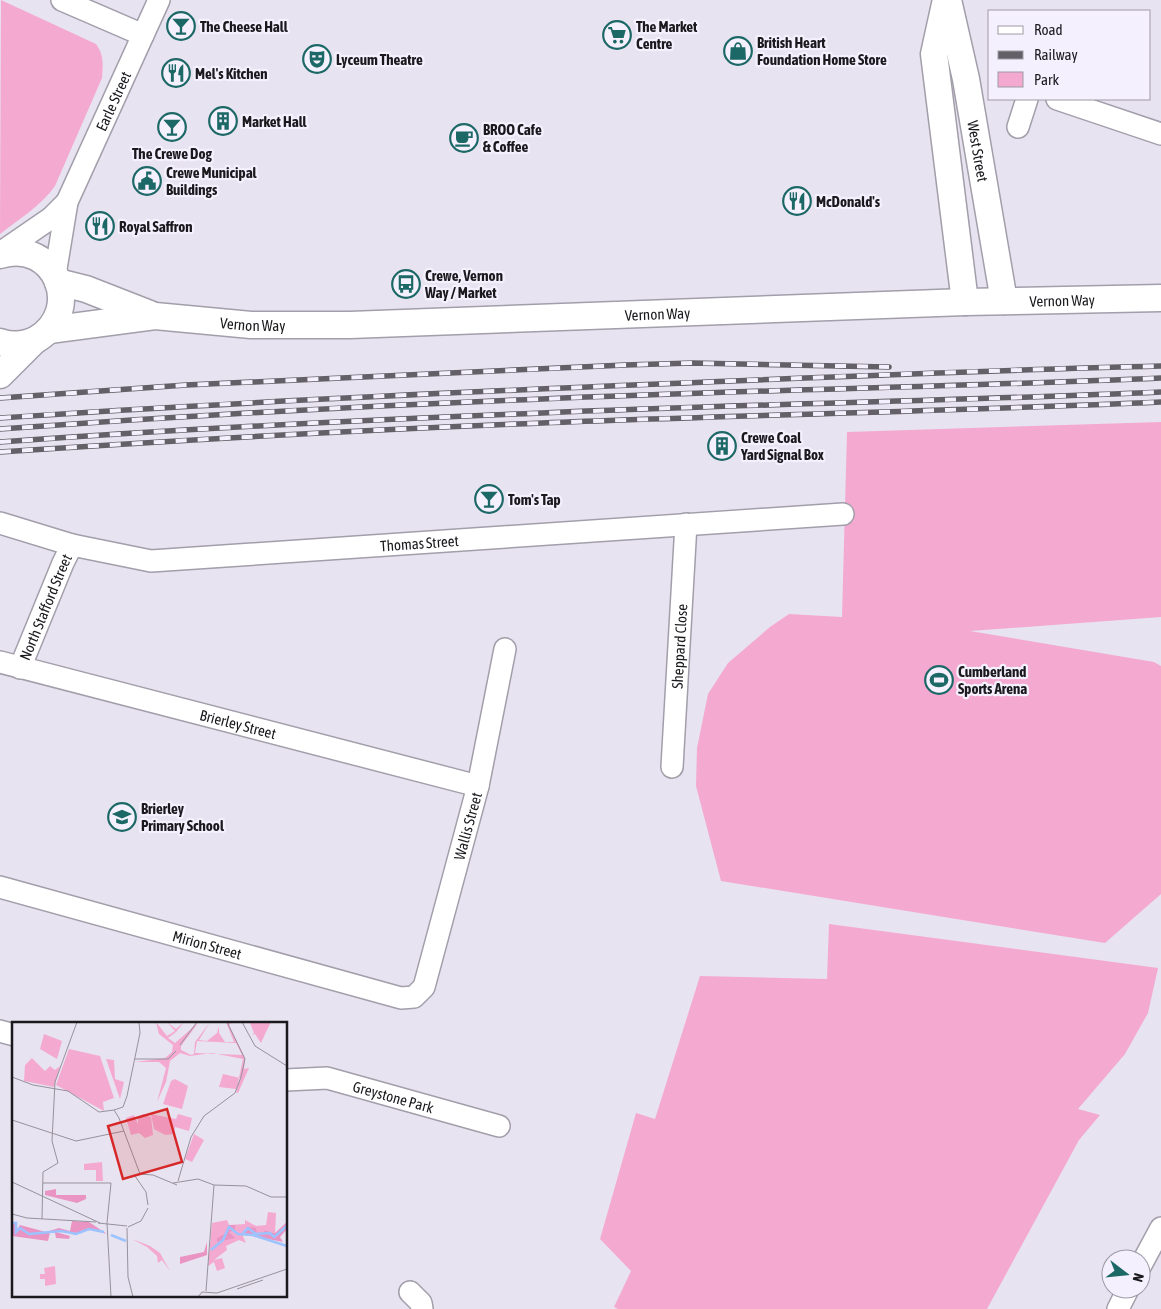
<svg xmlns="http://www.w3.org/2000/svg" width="1161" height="1309" font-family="'Asap Condensed',sans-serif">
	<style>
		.green { fill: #f4a9d1 }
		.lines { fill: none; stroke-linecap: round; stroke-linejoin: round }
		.minor-casing { stroke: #a29eaa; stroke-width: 24 }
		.major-casing { stroke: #a29eaa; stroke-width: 29 }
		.minor { stroke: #fff; stroke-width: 21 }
		.major { stroke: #fff; stroke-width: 26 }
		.rail-casing { stroke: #636067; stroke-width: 5.5 }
		.rail { stroke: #f5f0fe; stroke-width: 4; stroke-dasharray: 11; stroke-linecap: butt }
		.labels { text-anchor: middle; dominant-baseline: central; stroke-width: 4.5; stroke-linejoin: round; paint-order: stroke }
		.poi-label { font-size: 15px; font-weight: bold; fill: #1a191d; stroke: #f5f0fe; text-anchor: start }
		.street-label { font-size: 15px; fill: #1a191d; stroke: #f5f0fe }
		.inset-river { fill: none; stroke: #9cc3fe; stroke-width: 2.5 }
		.inset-road { fill: none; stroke: #96929c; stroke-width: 1 }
		.view { fill: #d62828; fill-opacity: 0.15; stroke: #d62828; stroke-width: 2.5 }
		.inset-edge { fill: none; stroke: #1a191d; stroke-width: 2.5 }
	</style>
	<rect width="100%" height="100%" fill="#e8e3f0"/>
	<path class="green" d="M1 0 96 44C104 55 103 64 102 78L55 186C41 206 19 219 0 234Z
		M1161 422V617L970 631 1154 662 1161 666V894L1105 943 721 881 696 786 697 748 708 694 728 663 770 627 789 614 842 617 847 432Z
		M829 924 1158 968 1148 1013 1125 1054 1078 1109 1100 1115 1079 1140 987 1309H618L614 1307 631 1271 600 1239 636 1113 655 1119 700 976 827 979Z"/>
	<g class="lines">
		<defs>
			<g id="minor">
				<path d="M62 0 143 35"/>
				<path d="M1057 99 1161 134"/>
				<path d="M1018 127 1027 99"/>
				<path d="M0 253 51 218 67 202"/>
				<path id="s1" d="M55 275 67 202 159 0"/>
				<path id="s2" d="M0 523 72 545 151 561 843 514"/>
				<path id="s3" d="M0 662 478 786"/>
				<path id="s4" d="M20 668 63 563 72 545"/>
				<path id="s5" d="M672 767 686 524"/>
				<path id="s6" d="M0 887 401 998 414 997 424 987 478 786 505 649"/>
				<path d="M0 1031 14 1035"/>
				<path id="s7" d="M286 1080 327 1078 499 1126"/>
				<path d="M1141 1265 1161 1228"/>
				<path d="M410 1292 421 1303 422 1309"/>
				<path d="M1118 1309 1128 1289"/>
			</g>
			<g id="major">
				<path id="s8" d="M948 0 966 79 1004 301"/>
				<path d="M945 4 934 54 965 302"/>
				<path d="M0 255C55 238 85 310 37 339 26 345 12 346 0 342"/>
				<path d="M58 282 86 289 150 314"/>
				<path id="s9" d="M49 330 155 316 251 325H350L965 302 1161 298"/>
				<path d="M0 375 34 341"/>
			</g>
		</defs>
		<use href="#minor" class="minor-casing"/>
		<use href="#major" class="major-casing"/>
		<use href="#minor" class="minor"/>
		<use href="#major" class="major"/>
		<defs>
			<path id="rail" d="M0 398 186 385 625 365 693 363 889 367
				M0 418C220 403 439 393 659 384 826 377 994 370 1161 366
				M0 429C181 416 361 406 542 399 748 390 955 387 1161 378
				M0 442C181 429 361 420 542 413 748 404 955 401 1161 392
				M0 452C181 440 361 430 542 423 748 415 955 411 1161 402"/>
		</defs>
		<use href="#rail" class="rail-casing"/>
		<use href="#rail" class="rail"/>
	</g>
	<defs>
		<symbol id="bar-ring" viewBox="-11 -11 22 22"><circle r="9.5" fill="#f5f0fe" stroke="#1b6866" stroke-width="1.5"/><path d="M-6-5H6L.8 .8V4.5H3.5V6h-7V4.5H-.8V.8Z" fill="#1b6866"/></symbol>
		<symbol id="supermarket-ring" viewBox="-11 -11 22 22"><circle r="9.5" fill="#f5f0fe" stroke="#1b6866" stroke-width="1.5"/><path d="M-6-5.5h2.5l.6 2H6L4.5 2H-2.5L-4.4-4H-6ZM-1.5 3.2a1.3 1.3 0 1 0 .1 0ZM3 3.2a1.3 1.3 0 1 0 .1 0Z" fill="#1b6866"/></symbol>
		<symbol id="shop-ring" viewBox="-11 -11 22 22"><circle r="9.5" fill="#f5f0fe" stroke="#1b6866" stroke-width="1.5"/><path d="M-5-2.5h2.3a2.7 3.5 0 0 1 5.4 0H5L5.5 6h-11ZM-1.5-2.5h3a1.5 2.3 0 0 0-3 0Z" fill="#1b6866"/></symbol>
		<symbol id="theatre-ring" viewBox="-11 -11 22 22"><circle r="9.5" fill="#f5f0fe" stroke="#1b6866" stroke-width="1.5"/><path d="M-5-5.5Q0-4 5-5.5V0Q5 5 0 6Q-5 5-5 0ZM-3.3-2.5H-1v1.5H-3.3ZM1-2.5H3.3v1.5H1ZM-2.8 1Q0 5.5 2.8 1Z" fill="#1b6866"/></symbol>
		<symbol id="restaurant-ring" viewBox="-11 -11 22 22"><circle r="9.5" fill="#f5f0fe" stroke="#1b6866" stroke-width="1.5"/><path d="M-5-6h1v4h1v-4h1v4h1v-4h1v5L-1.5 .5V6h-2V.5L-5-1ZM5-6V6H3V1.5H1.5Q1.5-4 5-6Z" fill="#1b6866"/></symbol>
		<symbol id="building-ring" viewBox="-11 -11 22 22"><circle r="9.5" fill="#f5f0fe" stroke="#1b6866" stroke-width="1.5"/><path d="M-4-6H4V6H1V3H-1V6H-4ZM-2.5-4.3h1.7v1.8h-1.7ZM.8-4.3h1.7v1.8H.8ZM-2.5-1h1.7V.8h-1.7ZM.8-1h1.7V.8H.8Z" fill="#1b6866"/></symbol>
		<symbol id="cafe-ring" viewBox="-11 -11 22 22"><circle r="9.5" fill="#f5f0fe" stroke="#1b6866" stroke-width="1.5"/><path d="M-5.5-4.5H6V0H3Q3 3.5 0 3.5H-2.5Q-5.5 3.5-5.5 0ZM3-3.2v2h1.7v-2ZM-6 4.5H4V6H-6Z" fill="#1b6866"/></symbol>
		<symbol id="civic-ring" viewBox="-11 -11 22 22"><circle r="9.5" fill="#f5f0fe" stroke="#1b6866" stroke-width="1.5"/><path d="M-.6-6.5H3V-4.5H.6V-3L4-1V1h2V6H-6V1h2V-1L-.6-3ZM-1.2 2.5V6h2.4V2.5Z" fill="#1b6866"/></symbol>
		<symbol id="bus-ring" viewBox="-11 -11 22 22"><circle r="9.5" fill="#f5f0fe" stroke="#1b6866" stroke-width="1.5"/><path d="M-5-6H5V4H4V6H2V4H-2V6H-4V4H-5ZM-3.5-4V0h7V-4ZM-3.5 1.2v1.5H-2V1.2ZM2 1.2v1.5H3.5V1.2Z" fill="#1b6866"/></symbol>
		<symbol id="stadium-ring" viewBox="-11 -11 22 22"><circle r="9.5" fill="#f5f0fe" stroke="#1b6866" stroke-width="1.5"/><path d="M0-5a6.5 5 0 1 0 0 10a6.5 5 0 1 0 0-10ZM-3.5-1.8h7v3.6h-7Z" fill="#1b6866"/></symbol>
		<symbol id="school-ring" viewBox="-11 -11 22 22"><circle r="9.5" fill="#f5f0fe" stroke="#1b6866" stroke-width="1.5"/><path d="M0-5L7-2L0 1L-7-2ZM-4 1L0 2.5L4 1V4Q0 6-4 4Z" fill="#1b6866"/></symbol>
	</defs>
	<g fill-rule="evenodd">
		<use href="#bar-ring" x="165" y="10" width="32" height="32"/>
		<use href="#supermarket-ring" x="601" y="19" width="32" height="32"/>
		<use href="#shop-ring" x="722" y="35" width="32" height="32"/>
		<use href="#theatre-ring" x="301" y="43" width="32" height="32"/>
		<use href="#restaurant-ring" x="160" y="57" width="32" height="32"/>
		<use href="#building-ring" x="207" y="105" width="32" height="32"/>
		<use href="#bar-ring" x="156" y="111" width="32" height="32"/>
		<use href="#cafe-ring" x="448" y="122" width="32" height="32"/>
		<use href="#civic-ring" x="131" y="165" width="32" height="32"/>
		<use href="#restaurant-ring" x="781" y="185" width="32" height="32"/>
		<use href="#restaurant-ring" x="84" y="210" width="32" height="32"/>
		<use href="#bus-ring" x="390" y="268" width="32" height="32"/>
		<use href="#building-ring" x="706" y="430" width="32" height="32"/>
		<use href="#bar-ring" x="473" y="483" width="32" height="32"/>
		<use href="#stadium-ring" x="923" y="664" width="32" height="32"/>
		<use href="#school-ring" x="106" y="801" width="32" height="32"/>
	</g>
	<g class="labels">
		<g class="poi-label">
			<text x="200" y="26">The Cheese Hall</text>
			<text x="636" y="26">The Market<tspan x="636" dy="17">Centre</tspan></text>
			<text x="757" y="42">British Heart<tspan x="757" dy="17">Foundation Home Store</tspan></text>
			<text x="336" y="59">Lyceum Theatre</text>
			<text x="195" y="73">Mel's Kitchen</text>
			<text x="242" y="121">Market Hall</text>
			<text x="483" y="129">BROO Cafe<tspan x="483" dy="17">&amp; Coffee</tspan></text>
			<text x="172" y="153" text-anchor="middle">The Crewe Dog</text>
			<text x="166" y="172">Crewe Municipal<tspan x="166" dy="17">Buildings</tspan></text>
			<text x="816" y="201">McDonald's</text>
			<text x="119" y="226">Royal Saffron</text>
			<text x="425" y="275">Crewe, Vernon<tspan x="425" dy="17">Way / Market</tspan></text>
			<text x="741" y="437">Crewe Coal<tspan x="741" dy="17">Yard Signal Box</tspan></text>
			<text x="508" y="499">Tom's Tap</text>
			<text x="958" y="671">Cumberland<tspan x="958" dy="17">Sports Arena</tspan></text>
			<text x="141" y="808">Brierley<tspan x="141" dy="17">Primary School</tspan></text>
		</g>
		<g class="street-label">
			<text stroke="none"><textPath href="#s1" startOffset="185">Earle Street</textPath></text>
			<text stroke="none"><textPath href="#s8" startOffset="154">West Street</textPath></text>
			<text stroke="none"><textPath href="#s9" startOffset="1015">Vernon Way</textPath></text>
			<text stroke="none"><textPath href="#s9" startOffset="610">Vernon Way</textPath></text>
			<text stroke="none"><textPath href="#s9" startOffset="205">Vernon Way</textPath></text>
			<text stroke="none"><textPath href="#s2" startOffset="425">Thomas Street</textPath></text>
			<text stroke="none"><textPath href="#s4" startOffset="66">North Stafford Street</textPath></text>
			<text stroke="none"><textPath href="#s5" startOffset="121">Sheppard Close</textPath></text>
			<text stroke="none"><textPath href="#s3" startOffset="246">Brierley Street</textPath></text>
			<text stroke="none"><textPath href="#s6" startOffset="610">Wallis Street</textPath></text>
			<text stroke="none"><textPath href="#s6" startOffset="215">Mirion Street</textPath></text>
			<text stroke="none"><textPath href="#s7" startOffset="110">Greystone Park</textPath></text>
		</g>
	</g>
	<g transform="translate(12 1022)">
		<rect width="275" height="275" fill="#e8e3f0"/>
		<path d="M144 0 155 14 163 9 155 0 164 7 172 0 164 10 156 16 163 21 187 0 169 24V28L179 33 182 32 183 20 198 0 187 18 195 19 205 11 207 4V11L213 20H222L214 0H220L217 3 233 36 232 47 237 46 226 71 224 70 231 37 200 31 178 34 168 31 158 39 154 60 145 80 154 46 147 40H123L153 36 160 30 161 23 147 12ZM185 19 224 21 230 33 183 31ZM259 0 254 10 249 21 243 12 240 13 242 11 238 1ZM32 12 50 19 45 37 28 27ZM57 27 88 34 102 76 91 80 92 89 44 63ZM20 36 33 49 38 44 43 48 48 44 42 65 12 59 13 43ZM94 37 102 38 103 57 112 60 108 77ZM211 52 228 56 224 67 207 65ZM163 57 176 64 170 87 151 82 159 59ZM131 92 139 95 141 113 133 116 127 111 119 113 114 96 122 93 126 102V95ZM139 92 164 97 166 92 180 96 177 109 163 105 162 112 153 113 142 107ZM182 112 192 118 180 140 173 137ZM90 140 91 159H84V148H72V142ZM256 190 264 191 263 211 252 208V212H245L243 206 233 207 230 212 234 221 227 218 214 224 215 228 202 238 210 236 213 246 205 249 202 240 196 244 200 201 215 198 217 203 233 202V198L244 204 254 203ZM120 217 138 224 148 231 158 249 150 238 146 241 145 234 135 225ZM43 244 44 262 33 264V257H28V252H33L32 246Z" fill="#f4a9d1" fill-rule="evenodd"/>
		<path d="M44 167V173H74V177L65 181 33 173V169ZM60 199 77 200 95 212 77 207 64 212 49 209 44 210 58 214 57 217 44 216 43 211 38 210 36 219 0 214V201L5 202 4 209 8 203 34 210 47 206 58 209ZM275 200V207L268 215 271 220 230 212 237 205 244 206 245 212H252V208L263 211ZM217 203H223V208L217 210 223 216 205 220V216L213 212ZM195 220V233L168 242V235L192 230Z" fill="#e994c3"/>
		<path class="inset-river" d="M0 201H4V210L8 206 17 212 49 209 64 212 77 207 92 210M231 211 236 206 244 212 258 211 262 215 275 204M99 213 114 219M199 228 211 218 217 205 226 212 241 213 275 224"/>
		<path class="inset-road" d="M127 0 128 11 115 74 111 85 102 88 107 96 128 152M230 0 243 24 275 44M168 23 185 0M123 37H156L164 29M0 55 21 63 56 69 87 90 102 88M0 98 64 119 112 109M127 152 141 153 165 163M123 154 134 170 136 183M166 159 179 115 192 94 223 71 229 55 233 37 215 0M0 160 88 201M31 161H99L95 201M161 161 186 157 202 163 194 269M202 163 234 164 259 175H275M0 192 15 196 84 200M30 197 31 150 46 141 40 119 43 60 65 0M86 201 115 204M95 201 99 275M116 205 129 199 136 186M115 206 116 255 121 275M225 267 251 258M186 275 190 270 205 271 275 247"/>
		<path class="view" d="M155 87 170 140 111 157 96 104Z"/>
		<rect width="275" height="275" class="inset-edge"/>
	</g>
	<rect x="988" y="10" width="162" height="90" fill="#f5f0fe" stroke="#9d9aa4"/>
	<rect x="998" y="26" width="25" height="8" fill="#ffffff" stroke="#9d9aa4"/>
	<text x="1034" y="35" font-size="15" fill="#1a191d">Road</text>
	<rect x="998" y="51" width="25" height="8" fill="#636067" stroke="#9d9aa4"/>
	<text x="1034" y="60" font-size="15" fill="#1a191d">Railway</text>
	<rect x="998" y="72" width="25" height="15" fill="#f4a9d1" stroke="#9d9aa4"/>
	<text x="1034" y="85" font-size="15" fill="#1a191d">Park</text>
	<g transform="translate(1126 1274) rotate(106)"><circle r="24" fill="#f5f0fe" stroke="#9d9aa4"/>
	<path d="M0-4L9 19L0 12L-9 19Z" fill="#1b6866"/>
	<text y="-8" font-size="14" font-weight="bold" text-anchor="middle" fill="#1a191d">N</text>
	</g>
</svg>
